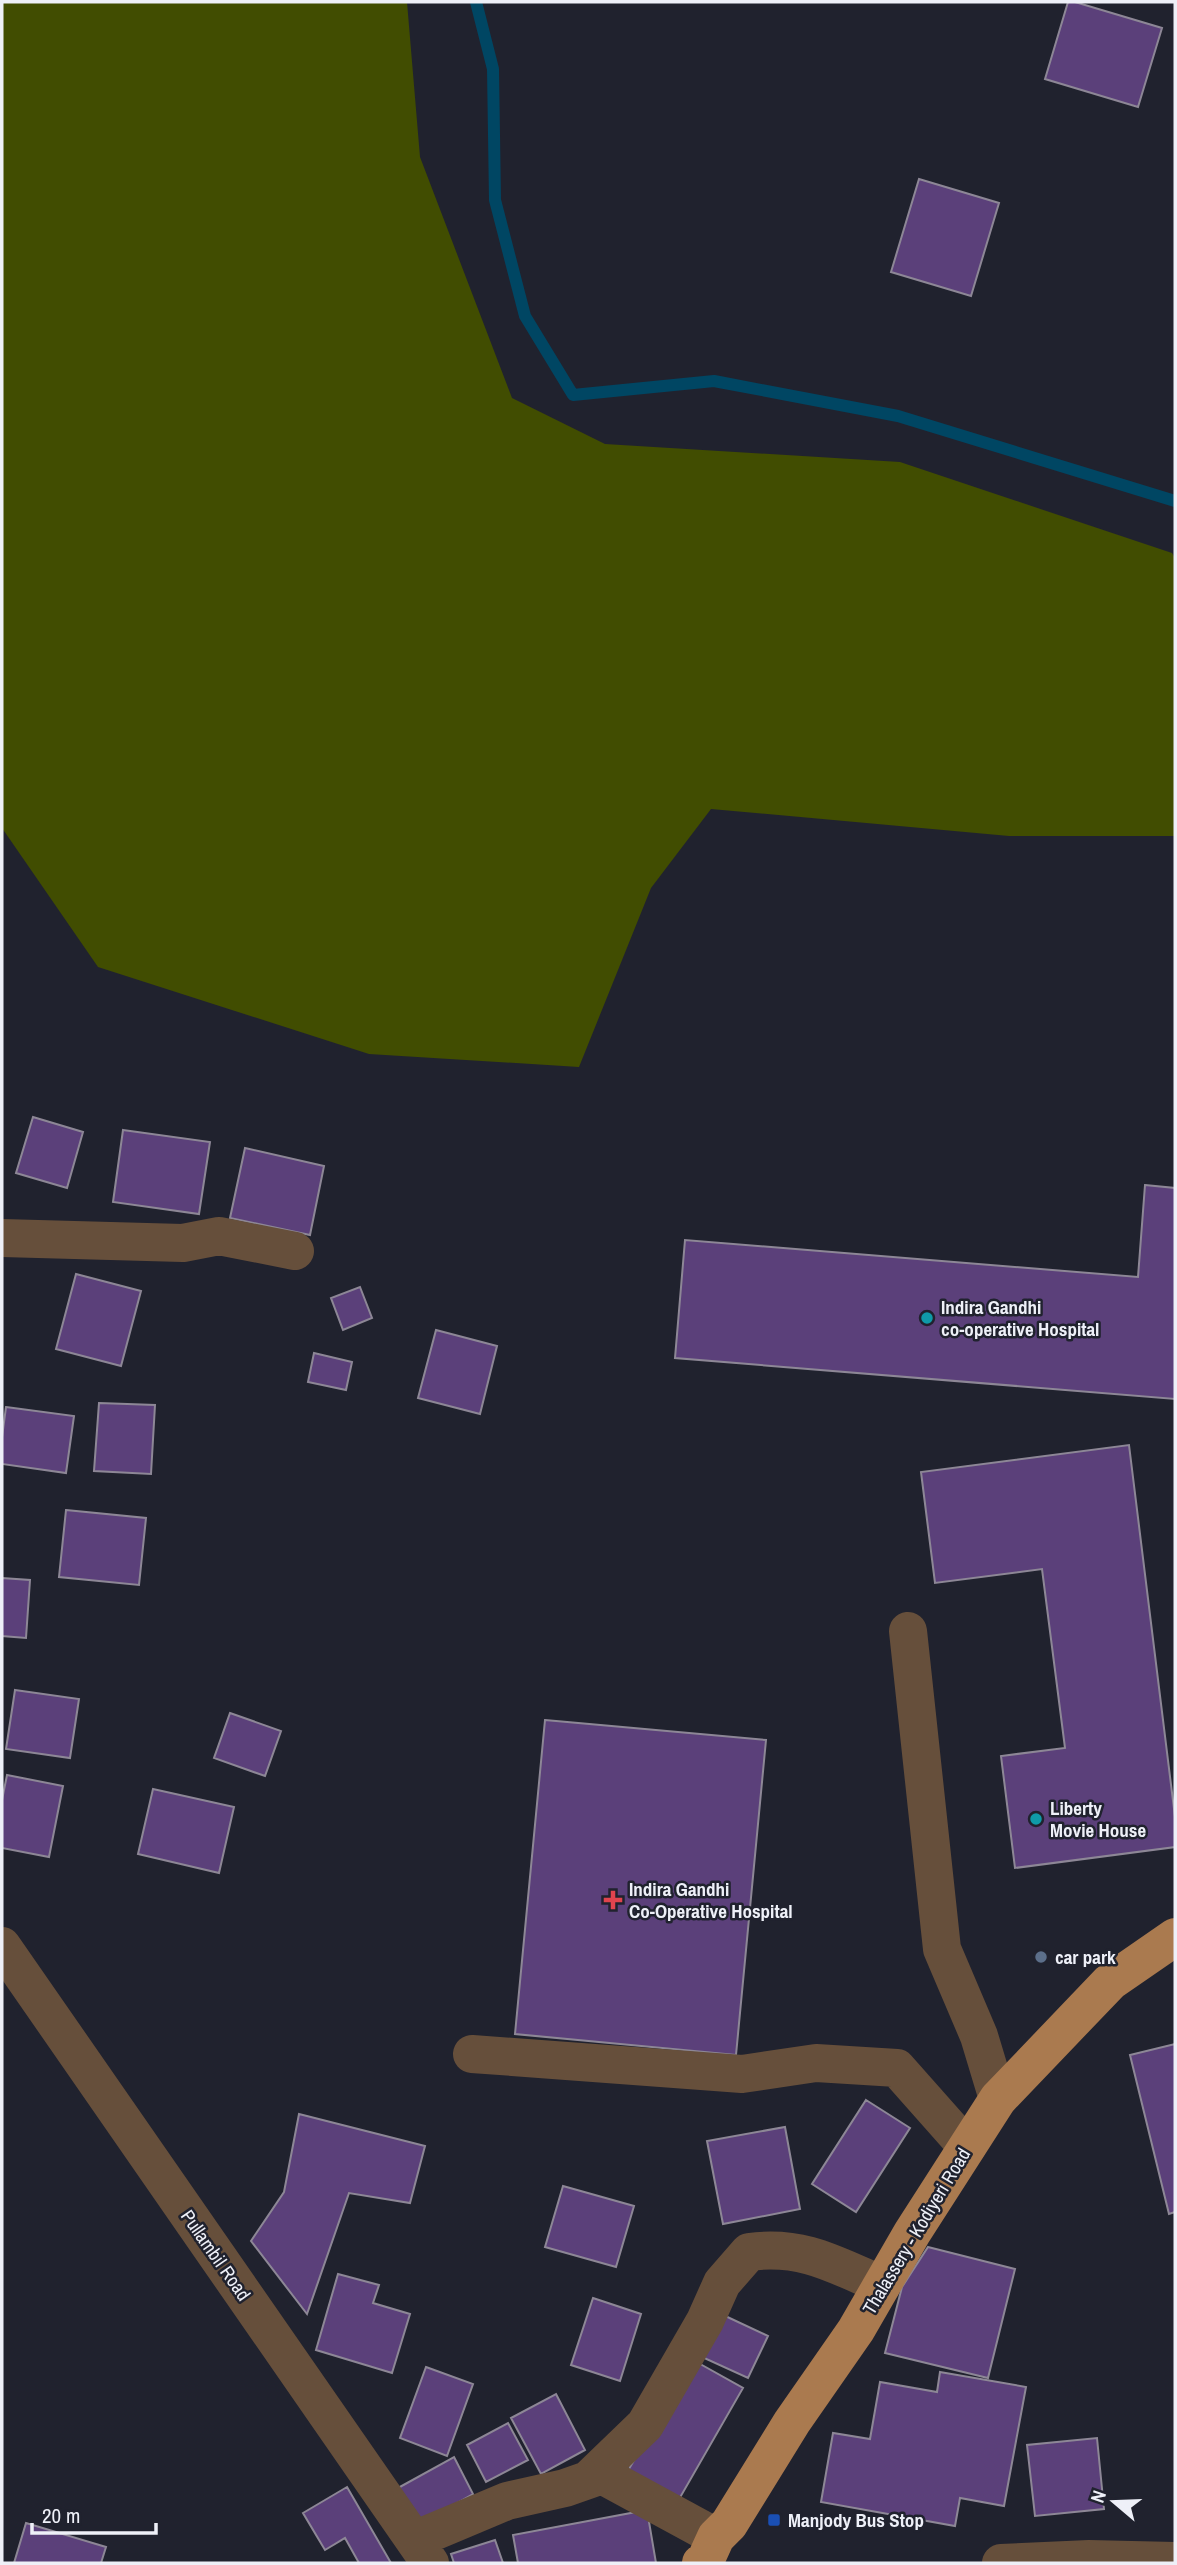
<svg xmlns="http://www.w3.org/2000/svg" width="1177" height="2565" font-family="'Archivo Narrow',sans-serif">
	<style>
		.green { fill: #414d01 }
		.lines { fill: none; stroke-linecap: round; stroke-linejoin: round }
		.stream { stroke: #004663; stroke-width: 12 }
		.building { fill: #5b407a; stroke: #8d8796; stroke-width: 2 }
		.minor { stroke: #664f3b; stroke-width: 38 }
		.major { stroke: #aa7a4f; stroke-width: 38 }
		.culture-dot { fill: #0f9aa8; stroke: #20222e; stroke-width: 2.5 }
		.health-dot { fill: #e0444e; stroke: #20222e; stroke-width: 2.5 }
		.service-dot { fill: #5c6f8a; stroke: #20222e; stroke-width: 2.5 }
		.transit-dot { fill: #1a4fb4; stroke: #20222e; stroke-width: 2.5 }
		.labels { text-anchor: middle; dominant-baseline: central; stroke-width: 5; stroke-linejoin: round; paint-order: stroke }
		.poi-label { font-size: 19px; font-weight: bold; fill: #eef0f8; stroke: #20222e; text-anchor: start }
		.street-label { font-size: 19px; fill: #eef0f8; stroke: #20222e }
	</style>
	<rect width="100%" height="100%" fill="#20222e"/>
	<path class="green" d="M2 2H407L420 157 512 398 605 444 900 462 1172 553 1175 558V836H1009L711 809 651 888 579 1067 369 1054 98 967 2 828Z"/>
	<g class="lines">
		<path class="stream" d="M476 2 493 69 495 200 525 316 573 395 714 381 898 416 1175 501"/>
	</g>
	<path class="building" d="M1068 2H1075L1162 28 1138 107 1045 79Z
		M919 179 999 203 971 296 891 272Z
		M33 1117 83 1132 67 1188 16 1173Z
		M123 1130 210 1142 199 1214 113 1202Z
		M245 1148 324 1166 310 1235 230 1218Z
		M1145 1185 1175 1188V1399L675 1358 685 1240 1138 1277Z
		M76 1274 141 1291 121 1366 56 1349Z
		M360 1287 372 1318 343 1330 331 1298Z
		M436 1330 497 1346 480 1414 418 1398Z
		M314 1353 352 1362 346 1390 308 1382Z
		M99 1403 155 1405 151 1474 94 1471Z
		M6 1407 74 1416 66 1473 2 1464V1437Z
		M1129 1445 1175 1817V1847L1015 1868 1001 1756 1065 1748 1042 1569 935 1583 921 1472Z
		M66 1510 146 1518 139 1585 59 1577Z
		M2 1578 30 1580 26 1638 2 1636Z
		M15 1690 79 1699 70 1758 6 1749Z
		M230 1713 281 1731 265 1776 214 1758Z
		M545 1720 766 1740 736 2055 515 2034Z
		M7 1775 63 1786 49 1857 2 1848V1800Z
		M153 1789 234 1807 219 1873 138 1854Z
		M1175 2044V2212L1169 2214 1130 2055Z
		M866 2100 910 2128 856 2212 812 2184Z
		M299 2114 425 2146 410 2203 349 2193 307 2314 251 2241 284 2192Z
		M785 2127 800 2209 723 2224 707 2141Z
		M563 2186 634 2206 616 2267 545 2247Z
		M928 2247 1015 2269 988 2378 885 2353 902 2287Z
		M338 2274 379 2285 373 2303 410 2314 392 2373 316 2350Z
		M593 2298 641 2314 620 2381 571 2365Z
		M721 2314 768 2336 748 2378 702 2357Z
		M693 2360 743 2388 674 2508 623 2479Z
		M426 2367 473 2384 447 2456 400 2438Z
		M940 2372 1026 2387 1004 2506 960 2498 955 2526 821 2502 833 2433 870 2439 880 2382 937 2392Z
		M556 2394 585 2450 541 2474 511 2418Z
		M508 2423 528 2460 486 2482 467 2445Z
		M1097 2438 1104 2509 1035 2516 1027 2445Z
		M454 2457 473 2494 418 2525 398 2488Z
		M347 2487 391 2563H359L345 2538 325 2550 303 2513Z
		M647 2510 656 2563H518L513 2535Z
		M26 2523 106 2547 101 2563H14Z
		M495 2540 503 2563H454L451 2554Z"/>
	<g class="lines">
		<path class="minor" d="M2 1238 183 1243 219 1236 295 1251
			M908 1631 942 1949 979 2036 998 2099
			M2 1946 430 2563
			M472 2054 742 2074 816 2063 897 2068 967 2147
			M589 2479 645 2425 705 2321 722 2283 749 2252C803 2245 834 2264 882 2285
			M414 2540 507 2501 565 2488 602 2475 716 2537
			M1001 2563 1089 2559 1175 2561"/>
		<path class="major" d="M701 2563 706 2559 716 2537 729 2524 792 2422 856 2330 912 2233 998 2099 1110 1982 1175 1937"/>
	</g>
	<g class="culture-dot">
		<circle cx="927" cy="1318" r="7"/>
		<circle cx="1036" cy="1819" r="7"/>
	</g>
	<path class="health-dot" d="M609.5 1889.5h7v7h7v7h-7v7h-7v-7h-7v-7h7z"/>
	<circle class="service-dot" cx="1041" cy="1957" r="7"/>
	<rect class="transit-dot" x="767" y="2513" width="14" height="14" rx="3.5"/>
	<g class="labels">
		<g class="poi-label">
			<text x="941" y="1307">Indira Gandhi<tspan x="941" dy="22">co-operative Hospital</tspan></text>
			<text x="1050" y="1808">Liberty<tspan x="1050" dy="22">Movie House</tspan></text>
			<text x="629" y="1889">Indira Gandhi<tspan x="629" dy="22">Co-Operative Hospital</tspan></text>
			<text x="1055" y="1957">car park</text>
			<text x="788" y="2520">Manjody Bus Stop</text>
		</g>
		<g class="street-label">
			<text transform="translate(916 2231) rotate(-59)">Thalassery - Kodiyeri Road</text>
			<text transform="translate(216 2255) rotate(55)">Pullambil Road</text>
		</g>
	</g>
	<rect width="1177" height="2565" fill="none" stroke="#eef0f8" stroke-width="7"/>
	<g transform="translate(1114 2502) rotate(289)" stroke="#20222e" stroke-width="5" paint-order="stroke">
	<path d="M0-5L12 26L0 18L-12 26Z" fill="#eef0f8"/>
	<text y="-10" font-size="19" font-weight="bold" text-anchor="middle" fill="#eef0f8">N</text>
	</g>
	<path d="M32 2523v10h124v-10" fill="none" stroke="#eef0f8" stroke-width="3.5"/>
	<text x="42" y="2523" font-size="21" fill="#eef0f8" stroke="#20222e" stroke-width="5" paint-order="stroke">20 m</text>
</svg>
